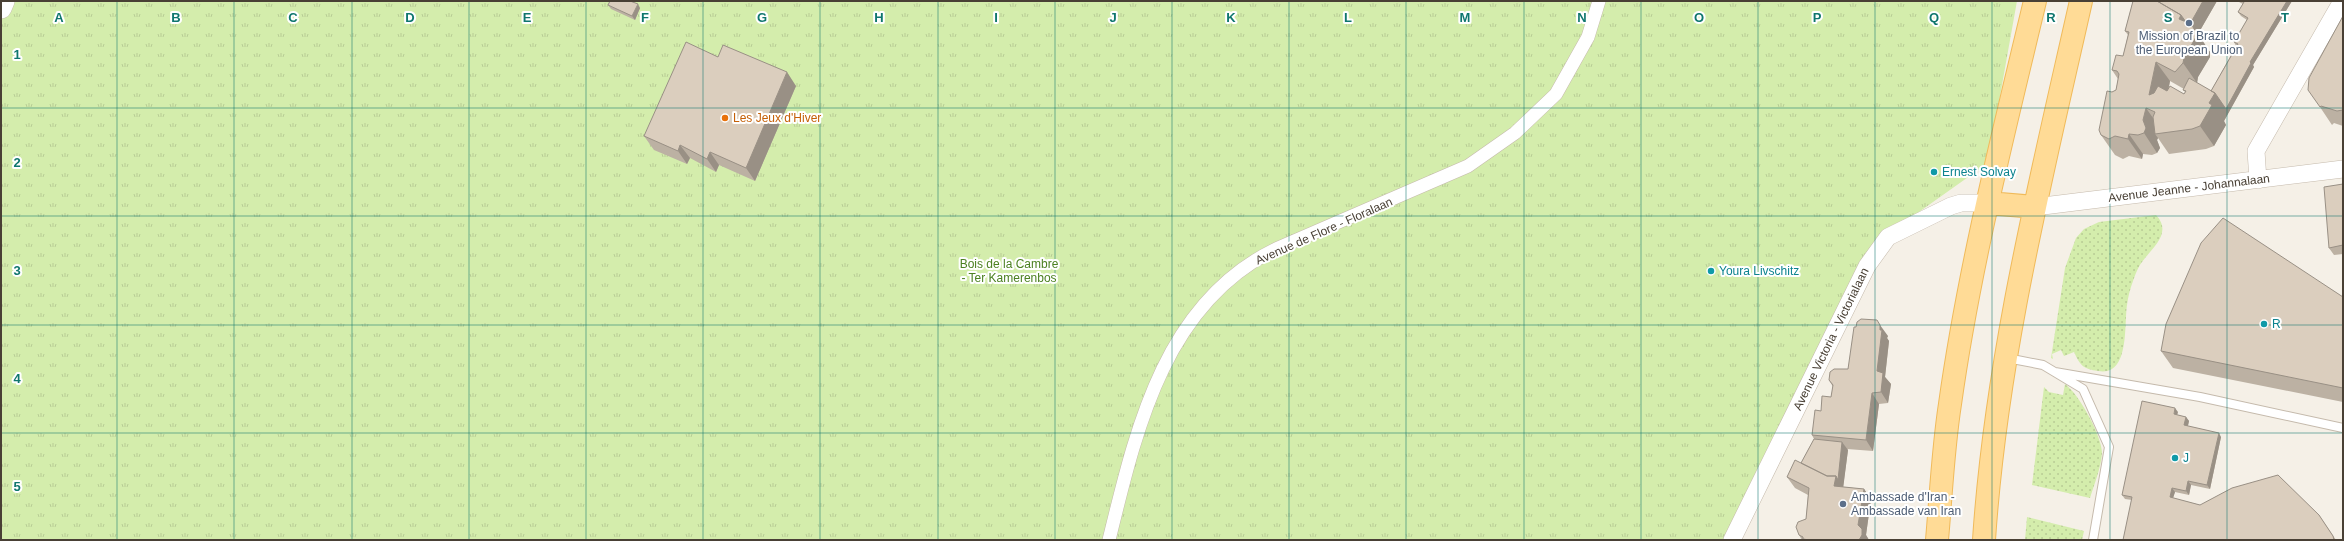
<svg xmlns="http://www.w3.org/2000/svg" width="2344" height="541" font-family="Arial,sans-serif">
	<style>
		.grass { fill: url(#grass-dots) }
		.park { fill: url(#park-tufts) }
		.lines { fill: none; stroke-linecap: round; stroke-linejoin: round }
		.service-casing { stroke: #c5baac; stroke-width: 10 }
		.pedestrian-casing { stroke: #c5baac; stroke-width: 14 }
		.minor-casing { stroke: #c5baac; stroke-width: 18 }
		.tertiary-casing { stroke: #c5baac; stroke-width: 22 }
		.primary-casing { stroke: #f0ba5a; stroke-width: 24 }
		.service { stroke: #fff; stroke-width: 8 }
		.pedestrian { stroke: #fff; stroke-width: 13 }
		.minor { stroke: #fff; stroke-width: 17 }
		.tertiary { stroke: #fff; stroke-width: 21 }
		.primary { stroke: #ffdb96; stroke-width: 22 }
		.wall { fill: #bcb1a3; fill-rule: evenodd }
		.shaded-wall { fill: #999085 }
		.building { fill: #dbcebe; stroke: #999085 }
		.grid { fill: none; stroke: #0f766e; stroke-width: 1; stroke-opacity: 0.55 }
		.service-dot { fill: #5c6f8a; stroke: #fff; stroke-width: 1.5 }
		.food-dot { fill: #e8710a; stroke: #fff; stroke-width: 1.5 }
		.culture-dot { fill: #0f9aa8; stroke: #fff; stroke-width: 1.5 }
		.labels { text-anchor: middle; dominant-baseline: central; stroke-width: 4; stroke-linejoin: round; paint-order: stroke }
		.service-label { font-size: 12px; fill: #4e5e75; stroke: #fff }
		.food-label { font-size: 12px; fill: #c56008; stroke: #fff; text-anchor: start }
		.culture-label { font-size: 12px; fill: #0d838f; stroke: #fff; text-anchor: start }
		.street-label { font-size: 12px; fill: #494035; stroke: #fff }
		.park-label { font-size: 12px; fill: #4c8122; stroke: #fff }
		.grid-label { font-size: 13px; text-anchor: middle; font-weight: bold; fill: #0f766e; stroke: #fff; stroke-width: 4; stroke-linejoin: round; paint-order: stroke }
	</style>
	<defs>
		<pattern id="grass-dots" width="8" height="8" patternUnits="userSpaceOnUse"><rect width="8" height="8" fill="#d4edac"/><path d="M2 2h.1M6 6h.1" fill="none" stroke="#b8cc95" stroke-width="1.8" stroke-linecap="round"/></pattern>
		<pattern id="park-tufts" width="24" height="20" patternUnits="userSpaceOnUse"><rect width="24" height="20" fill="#d4edac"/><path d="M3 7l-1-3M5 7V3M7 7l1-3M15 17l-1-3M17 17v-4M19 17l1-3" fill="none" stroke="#b8cc95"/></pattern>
	</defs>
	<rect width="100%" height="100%" fill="#f5f0e7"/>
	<path class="grass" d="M2156 215C2173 233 2152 248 2142 262 2138 267 2135 275 2133 281 2130 289 2128 297 2127 305 2124 325 2130 377 2098 371 2083 369 2080 365 2074 352L2064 356 2061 350 2052 354 2053 359 2051 358 2065 268 2076 238 2084 229 2099 222Z
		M2065 384C2079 394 2102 436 2102 453 2101 468 2094 485 2090 498L2032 485 2044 387 2049 392 2063 395Z
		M2027 517 2084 531 2082 540H2025Z"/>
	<path class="park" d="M1 1H2017L1988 163 1902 224 1883 234 1724 540H1Z"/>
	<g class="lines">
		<defs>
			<path id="service" d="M2007 358 2043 365 2083 389 2109 447 2093 540
				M2055 372 2200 397 2343 428"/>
			<path id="pedestrian" d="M1109 540C1136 430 1164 303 1276 249L1468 166 1515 133 1556 94 1588 37 1599 1"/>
			<path id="minor" d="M2258 180 2256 151 2342 1
				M2035 207 2343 169
				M1732 540 1867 266 1888 237 1951 206 1961 203H1988"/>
			<path id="tertiary" d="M1 8 4 1"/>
			<path id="primary" d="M1988 203 2035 207
				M1937 540C1941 495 1943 449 1950 404 1969 268 2003 135 2035 1
				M1984 540C1996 358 2041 179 2081 1"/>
		</defs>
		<use href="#service" class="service-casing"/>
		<use href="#pedestrian" class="pedestrian-casing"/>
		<use href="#minor" class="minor-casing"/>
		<use href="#tertiary" class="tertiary-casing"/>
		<use href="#primary" class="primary-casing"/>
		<use href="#service" class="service"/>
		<use href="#pedestrian" class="pedestrian"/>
		<use href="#minor" class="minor"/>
		<use href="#tertiary" class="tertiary"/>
		<use href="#primary" class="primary"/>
	</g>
	<path class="wall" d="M2133 1H2217L2198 34 2210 52V57L2198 77 2197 83 2211 91 2236 46 2234 42 2247 20 2241 16 2238 12 2243 4 2237 1H2292L2253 65 2254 67 2224 121 2226 125 2214 146 2206 149 2169 154 2158 138 2157 140 2160 148 2157 153 2152 155 2143 154 2142 159 2129 156 2123 159 2115 155 2101 135 2112 92 2116 90 2118 79 2112 70 2123 56 2128 35 2125 31ZM2170 81 2184 89 2183 90 2185 92 2184 94 2169 87Z
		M608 5 640 8 635 20 611 9Z
		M2343 16V126L2334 123 2332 125 2320 107Z
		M718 57 796 86 755 181 719 165 716 172 690 158 687 164 654 150 644 136Z
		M2343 184V254L2334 255 2329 248Z
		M2343 297V402L2173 368 2161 351Z
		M1856 327 1888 336 1887 338 1889 341 1885 377 1891 384 1888 403 1879 404 1873 451 1847 449 1848 450 1843 487 1864 489 1871 499 1866 535 1869 540H1802L1799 535 1806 519 1808 495 1795 488 1787 477 1801 463 1814 439 1812 435 1821 411 1831 397 1833 387 1829 380 1848 369Z
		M2178 412 2177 415 2186 417 2189 421 2188 426 2221 437 2210 489 2191 485 2189 495 2175 492 2173 498 2200 505 2319 515 2336 540H2123L2132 500 2125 499 2122 495Z"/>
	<path class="shaded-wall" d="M2203 1H2217L2198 34 2210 52V57L2198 77 2197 83 2183 63 2189 25Z
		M2286 1H2292L2253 65 2254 67 2224 121 2226 125 2214 146 2200 126 2209 103 2215 93 2250 62Z
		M638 4 640 8 635 20 632 16Z
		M2181 15 2195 35 2179 19Z
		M2156 62 2170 81 2163 115 2149 95Z
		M787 72 796 86 755 181 746 168Z
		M2146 108 2160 128 2155 134 2158 138 2157 140 2160 148 2157 153 2144 133 2143 120Z
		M2129 134 2143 154 2142 159 2128 139Z
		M680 145 690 158 687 164 678 151Z
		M710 152 719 165 716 172 707 159Z
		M1880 325 1888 336 1887 338 1889 341 1885 377 1891 384 1888 403 1881 392 1877 371Z
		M1872 393 1879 404 1873 451 1866 440Z
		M2175 408 2178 412 2176 418 2174 414Z
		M2186 417 2189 421 2187 429 2184 425Z
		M2219 433 2221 437 2210 489 2207 485Z
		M1842 442 1848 450 1842 497 1834 486Z
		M2188 481 2191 485 2189 495 2186 491Z
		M2172 488 2175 492 2172 501 2170 497Z
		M1864 489 1871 499 1866 535 1869 540H1859L1858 525Z"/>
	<path class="building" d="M610 1H630L638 4 632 16 608 5Z
		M2133 1H2157L2181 15 2179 19 2191 24 2196 32V37L2184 58 2183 63 2175 72 2156 62 2149 95 2154 93 2158 86 2167 91 2170 86 2184 94 2186 91 2183 90 2189 78 2215 93 2209 103 2212 105 2200 126 2192 129 2155 134 2153 117 2155 112 2146 108 2143 120 2146 128 2144 133 2138 135 2129 134 2128 139 2115 136 2109 139 2101 135 2099 130 2107 91 2112 92 2116 90 2119 74 2117 71 2112 70 2116 55 2123 56 2129 32 2125 31Z
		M2157 1H2203L2190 24 2186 22 2181 15Z
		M2242 1H2287L2250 62 2251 63 2226 109 2215 93 2211 91 2238 44 2234 42 2248 18 2238 12 2244 2Z
		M2343 16V110L2337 111 2321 106 2320 107 2308 90 2309 78Z
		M686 42 718 57 723 45 787 72 746 168 710 152 707 159 680 145 678 151 644 136Z
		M2343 184V245L2329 248 2324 187Z
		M2223 218 2343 297V388L2161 351 2166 324 2201 243Z
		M1861 319 1877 320 1880 325V330H1882L1877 371 1883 373 1881 392 1872 393 1866 440 1812 435 1815 410 1821 411 1822 396 1831 397 1833 385 1829 380 1830 372 1834 369H1848L1854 327H1856L1857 322Z
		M2142 401 2175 408 2174 414 2186 417 2184 425 2219 433 2207 485 2188 481 2186 491 2172 488 2170 497 2200 505 2232 488 2278 475 2319 515 2333 536 2334 540H2123L2132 497 2122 495Z
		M1814 439 1842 442 1838 480 1836 476H1827L1801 463Z
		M1795 460 1827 476H1836L1834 486 1864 489 1858 525 1862 529V535L1859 540H1809L1803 539V537L1799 535 1796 527 1798 522 1806 519 1809 488 1787 477Z"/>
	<path class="grid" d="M117 1V540M234 1V540M352 1V540M469 1V540M586 1V540M703 1V540M820 1V540M938 1V540M1055 1V540M1172 1V540M1289 1V540M1406 1V540M1524 1V540M1641 1V540M1758 1V540M1875 1V540M1992 1V540M2110 1V540M2227 1V540M1 108H2343M1 216H2343M1 325H2343M1 433H2343"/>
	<g class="service-dot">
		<circle cx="2189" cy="23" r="4"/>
		<circle cx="1843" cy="504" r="4"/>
	</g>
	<circle class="food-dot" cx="725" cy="118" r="4"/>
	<g class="culture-dot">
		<circle cx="1934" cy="172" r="4"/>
		<circle cx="1711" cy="271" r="4"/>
		<circle cx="2264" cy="324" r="4"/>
		<circle cx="2175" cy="458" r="4"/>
	</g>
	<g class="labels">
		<g class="service-label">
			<text x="2189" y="36">Mission of Brazil to<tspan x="2189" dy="14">the European Union</tspan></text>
			<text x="1851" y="497" text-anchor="start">Ambassade d'Iran -<tspan x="1851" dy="14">Ambassade van Iran</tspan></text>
		</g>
		<g class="food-label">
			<text x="733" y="118">Les Jeux d'Hiver</text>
		</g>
		<g class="culture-label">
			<text x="1942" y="172">Ernest Solvay</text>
			<text x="1719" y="271">Youra Livschitz</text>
			<text x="2272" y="324">R</text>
			<text x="2183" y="458">J</text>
		</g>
		<g class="street-label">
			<text transform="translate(2189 188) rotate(-7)">Avenue Jeanne - Johannalaan</text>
			<text transform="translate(1324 231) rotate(-24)">Avenue de Flore - Floralaan</text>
			<text transform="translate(1831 339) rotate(-64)">Avenue Victoria - Victorialaan</text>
		</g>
		<g class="park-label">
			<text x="1009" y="264">Bois de la Cambre<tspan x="1009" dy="14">- Ter Kamerenbos</tspan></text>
		</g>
	</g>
	<g class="grid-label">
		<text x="59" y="22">A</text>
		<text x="176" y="22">B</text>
		<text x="293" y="22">C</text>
		<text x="410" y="22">D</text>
		<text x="527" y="22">E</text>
		<text x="645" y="22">F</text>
		<text x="762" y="22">G</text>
		<text x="879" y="22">H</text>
		<text x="996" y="22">I</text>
		<text x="1113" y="22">J</text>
		<text x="1231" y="22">K</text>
		<text x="1348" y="22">L</text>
		<text x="1465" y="22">M</text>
		<text x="1582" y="22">N</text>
		<text x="1699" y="22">O</text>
		<text x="1817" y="22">P</text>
		<text x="1934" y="22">Q</text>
		<text x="2051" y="22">R</text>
		<text x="2168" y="22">S</text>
		<text x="2285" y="22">T</text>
		<text x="17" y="59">1</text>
		<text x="17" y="167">2</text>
		<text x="17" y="275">3</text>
		<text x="17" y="383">4</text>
		<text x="17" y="491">5</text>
	</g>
	<rect width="2344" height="541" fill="none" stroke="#494035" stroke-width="4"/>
</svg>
